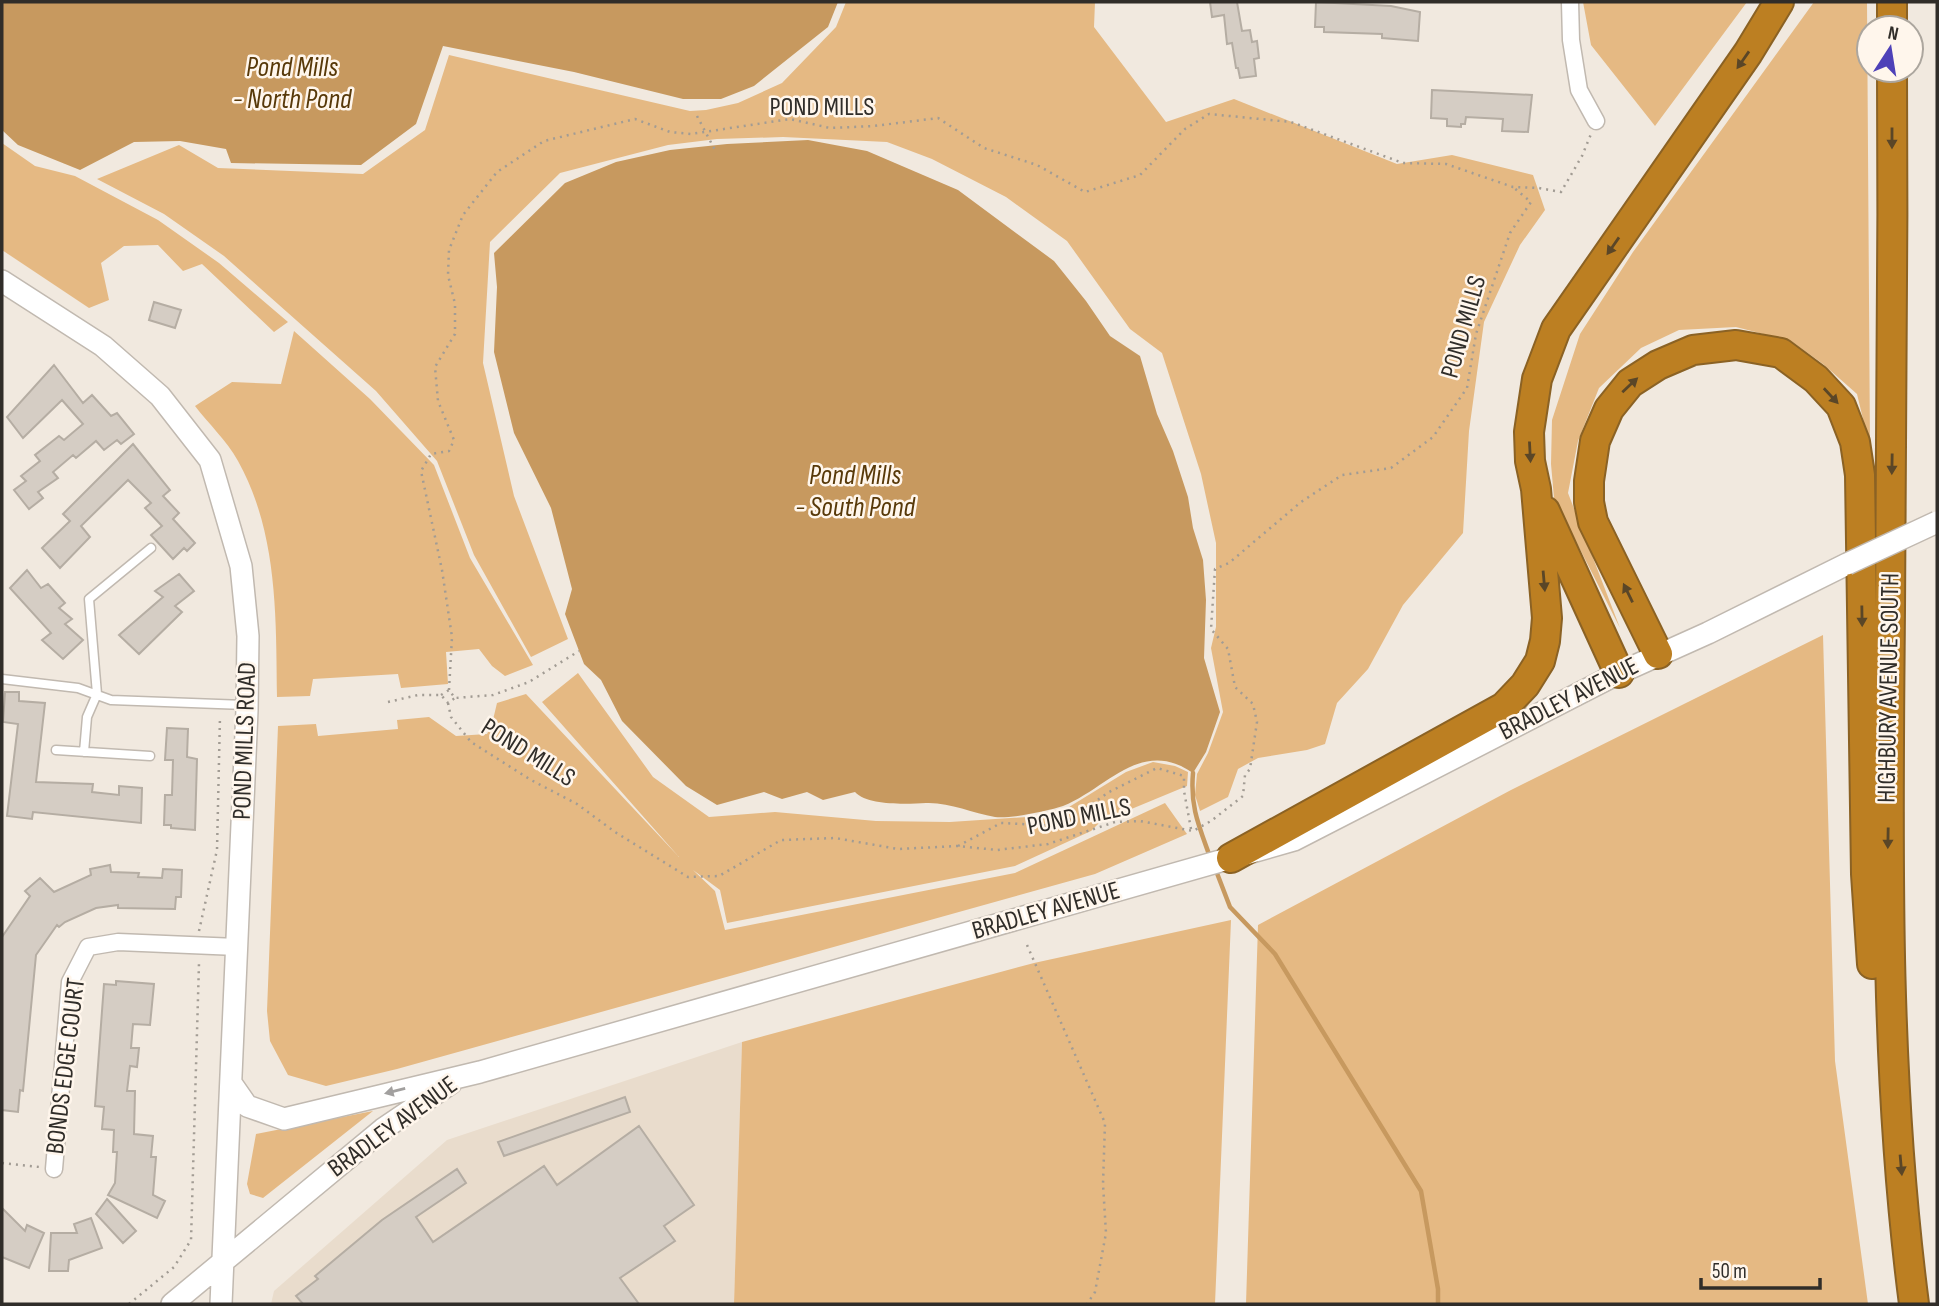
<svg xmlns="http://www.w3.org/2000/svg" width="1939" height="1306" font-family="'Sofia Sans Condensed',sans-serif">
	<style>
		.built { fill: #e9dccc }
		.green { fill: #e5b983 }
		.water { fill: #c7995f }
		.lines { fill: none; stroke-linecap: round; stroke-linejoin: round }
		.stream { stroke: #c7995f; stroke-width: 4.5 }
		.building { fill: #d5cdc4; stroke: #b5ada3; stroke-width: 2 }
		.lane-casing { stroke: #c1b9b0; stroke-width: 11 }
		.street-casing { stroke: #c1b9b0; stroke-width: 19 }
		.secondary-casing { stroke: #c1b9b0; stroke-width: 24 }
		.highway-casing { stroke: #8b6224; stroke-width: 32 }
		.path { stroke: #a29c94; stroke-width: 2.5; stroke-dasharray: 2 5; stroke-linecap: butt }
		.lane { stroke: #fff; stroke-width: 8 }
		.street { stroke: #fff; stroke-width: 16 }
		.secondary { stroke: #fff; stroke-width: 21 }
		.highway { stroke: #bc7f22; stroke-width: 28 }
		.secondary-bridge-casing { stroke: #c1b9b0; stroke-width: 24; stroke-linecap: butt }
		.secondary-bridge { stroke: #fff; stroke-width: 21 }
		.oneway { fill: #5a4627 }
		.oneway2 { fill: #a2a09f }
		.labels { text-anchor: middle; dominant-baseline: central; stroke-width: 5; stroke-linejoin: round; paint-order: stroke }
		.street-label { font-size: 26px; fill: #302d29; stroke: #fff6ec }
		.water-label { font-size: 28px; font-style: italic; fill: #583909; stroke: #fff6ec }
	</style>
	<rect width="100%" height="100%" fill="#f1e9df"/>
	<path class="built" d="M742 1042 734 1304H271L274 1291 447 1140Z"/>
	<path class="green" d="M846 2H1095L1094 27 1166 122 1234 99 1397 164 1452 155 1533 175 1545 210 1520 245 1484 322 1469 431 1463 533 1403 605 1368 669 1337 703 1325 744 1307 750 1258 758 1238 769 1228 797 1200 811 1195 795 1197 774 1208 753 1223 712 1211 648 1216 627V543L1201 474 1162 353 1130 329 1067 241 1006 197 932 159 887 142 783 137 717 139 668 145 560 173 490 242 483 363 514 496 568 639 531 657 474 555 437 461 376 391 224 256 164 214 97 179 179 145 218 168 363 174 425 130 449 55 690 111 706 110 738 103 782 83 836 27Z
		M1583 2H1747L1655 126 1591 45Z
		M1814 2H1867L1870 448 1857 394 1823 364 1791 341 1736 327 1679 330 1641 348 1599 388 1578 441 1568 493 1620 628 1554 498 1551 464 1552 420 1580 334 1633 252Z
		M2 143 35 166 75 176 158 220 219 263 288 322 274 332 202 264 183 271 158 245 124 246 101 263 109 300 89 308 2 250Z
		M294 331 370 399 434 465 470 558 533 665 505 676 492 666 479 649 446 652 448 684 401 688 398 674 313 679 310 696 277 697C276 617 278 533 238 461 227 441 208 423 195 406L232 382 281 384Z
		M1823 635 1835 1061 1868 1304H1246L1258 925 1511 790Z
		M578 673 653 777 709 817 775 812 876 821 950 822 1056 815 1126 772 1153 762 1175 766 1188 772 1187 786 1100 822 1091 831 1015 866 727 923 720 890 693 870 715 891 725 930 1015 873 1165 803 1187 834 1095 874 397 1069 326 1086 288 1075 270 1041 267 1011 278 726 316 724 318 736 398 729 397 720 429 717 456 736 487 734 492 724 497 703 526 694 679 857 542 702Z
		M1231 920 1215 1304H734L742 1042 1034 963Z
		M373 1111 263 1198 250 1194 247 1184 256 1134Z"/>
	<path class="water" d="M2 2H838L828 27 754 86 721 99H683L574 72 443 46 416 124 361 165 231 163 226 149 180 141 134 142 80 170 18 145 2 130Z
		M808 140 867 151 958 190 1054 261 1086 301 1110 336 1140 356 1157 414 1173 451 1188 497 1193 528 1203 560 1206 600 1204 658 1220 712 1206 752 1193 773C1141 737 1108 788 1063 806 1048 811 1010 819 995 817 972 813 949 802 926 803 907 804 868 806 855 792L823 800 807 792 782 799 764 792 717 805 686 786 622 721 601 680 584 664 565 614 572 589 551 508 514 433 494 352 497 287 494 253 565 183 616 162 670 150 727 144Z"/>
	<g class="lines">
		<path class="stream" d="M1193 773C1190 807 1199 826 1210 857
			M1215 868 1230 907 1275 954 1421 1191 1438 1289V1304"/>
	</g>
	<path class="building" d="M1210 2H1237L1242 31 1250 30 1252 42 1257 41 1259 58 1254 59 1256 76 1240 78 1238 68H1236L1232 43 1227 44 1224 15 1212 17Z
		M1316 2 1391 6 1420 12 1418 41 1382 38V34L1324 32V27H1315Z
		M1432 90 1532 95 1528 132 1502 131 1503 119 1466 117 1465 124H1461V127L1447 126V119L1431 118Z
		M154 302 181 310 175 328 149 320Z
		M54 365 83 403 92 395 111 416 117 413 134 434 121 444 117 440 104 450 96 441 76 458 73 455 53 472 58 478 38 492 43 498 29 509 14 490 26 481 21 476 40 461 35 455 59 436 64 440 83 424 62 400 23 438 7 417Z
		M133 444 170 490 163 496 179 513 173 519 195 543 187 551 184 548 173 559 151 535 162 526 145 508 151 503 128 480 81 526 90 537 60 568 42 548 70 521 63 514Z
		M27 570 41 588 48 584 65 603 59 608 72 619 65 624 83 640 63 659 42 640 51 633 10 588Z
		M179 574 194 591 175 606 182 612 139 654 119 635 163 597 155 591Z
		M5 692H19V701L45 703 36 782 93 784 92 792 119 795V786L142 788 141 823 33 812 32 819 7 816 18 724 3 722Z
		M167 728 188 729 187 757 197 759 195 830 171 828V825H164L165 795H172L173 760H165Z
		M110 865 111 872 139 873 138 877 162 878 163 869 182 870 181 897H176L175 909 118 908V905L96 908 65 922 59 927 57 925 36 955 23 1091 20 1090 18 1112 2 1110V937L30 896 25 891 40 878 54 892 91 875 90 869Z
		M116 981 154 984 150 1025 133 1024 131 1048H139L137 1067 130 1066 127 1091H135L134 1134 153 1136 151 1157H156L153 1195 165 1201 157 1218 108 1195 115 1183 117 1152H113L114 1130 102 1129 104 1107 95 1106 104 984 116 985Z
		M625 1097 630 1112 504 1156 498 1142Z
		M639 1126 694 1205 664 1226 675 1241 620 1278 639 1304H303L296 1296 318 1279 315 1276 382 1220 457 1169 466 1183 416 1217 433 1242 544 1166 557 1185Z
		M107 1199 136 1231 123 1243 96 1214Z
		M2 1208 25 1231 27 1225 44 1233 29 1268 2 1257Z
		M91 1218 102 1248 69 1260 68 1271H49L51 1233H77L74 1224Z"/>
	<g class="lines">
		<defs>
			<path id="lane" d="M2 679 78 688 111 700 245 705
				M56 750 150 756
				M84 752 87 717 97 694 89 599 151 548"/>
			<path id="street" d="M1570 2 1571 40 1579 90 1596 121
				M54 1169 70 982 88 947 118 942 237 947"/>
			<path id="secondary" d="M2 281 103 346 160 396 210 460 241 566 248 636 247 710 221 1304
				M231 1083 247 1106 284 1119 480 1072 1294 840 1619 673 1708 633 1847 564
				M172 1304 383 1129 451 1083"/>
			<path id="highway" d="M1892 2V28
				M1892 70C1893 250 1892 430 1890 610 1888 841 1884 1074 1914 1304
				M1545 511 1619 673
				M1658 654 1593 522 1589 502V481L1595 441 1609 409 1630 383 1658 365 1693 350 1736 345 1781 353 1816 379 1841 406 1855 442 1860 475 1866 874 1872 964
				M1231 858 1504 707 1525 685 1540 661 1545 641 1547 618 1536 489 1530 461 1529 432 1537 379 1556 329 1748 53 1779 2"/>
		</defs>
		<use href="#lane" class="lane-casing"/>
		<use href="#street" class="street-casing"/>
		<use href="#secondary" class="secondary-casing"/>
		<use href="#highway" class="highway-casing"/>
		<path class="path" d="M697 116 715 150
			M449 690 452 637 442 570 421 471 431 454 449 451 454 440 438 401 435 367 455 334V304L448 275 449 250 463 215 497 172 544 141 635 119 670 132 691 134 790 119 830 128 874 126 938 118 984 148 1037 165 1085 192 1140 175 1185 129 1209 114 1291 122 1403 163 1446 164 1513 187 1539 188 1561 192 1582 156 1591 134
			M441 695 449 690 455 698 493 695 529 682 579 651
			M388 702 418 695H441L448 703 455 698
			M448 703 451 717 471 742 531 780 577 804 615 832 688 877 719 876 781 840 835 838 898 849 958 846 997 850 1048 844 1115 822 1140 821 1193 831 1211 821 1243 796 1245 775 1250 769 1257 722 1253 704 1235 687 1228 649 1211 629 1215 569 1229 563 1301 502 1342 475 1391 468 1433 437 1467 388 1476 334 1510 233 1531 202 1513 187
			M958 846 1001 823 1060 826 1109 792 1157 768 1184 776V791L1191 829
			M199 931 217 850 220 716
			M1027 945 1105 1123 1103 1184 1106 1233 1095 1292 1087 1304
			M2 1163 40 1167
			M129 1304 174 1267 191 1240 199 963"/>
		<use href="#lane" class="lane"/>
		<use href="#street" class="street"/>
		<use href="#secondary" class="secondary"/>
		<use href="#highway" class="highway"/>
		<defs>
			<path id="secondary-bridge" d="M1847 564 1937 522"/>
		</defs>
		<use href="#secondary-bridge" class="secondary-bridge-casing"/>
		<use href="#secondary-bridge" class="secondary-bridge"/>
	</g>
	<defs><path id="oneway-solid" d="M-6-.8H1V-3.2L6.5 0L1 3.2V.8H-6Z" transform="scale(1.75)"/></defs>
	<g class="oneway">
		<use href="#oneway-solid" transform="translate(1743 60) rotate(125)"/>
		<use href="#oneway-solid" transform="translate(1892 138) rotate(90)"/>
		<use href="#oneway-solid" transform="translate(1613 246) rotate(125)"/>
		<use href="#oneway-solid" transform="translate(1630 385) rotate(-43)"/>
		<use href="#oneway-solid" transform="translate(1831 396) rotate(47)"/>
		<use href="#oneway-solid" transform="translate(1530 452) rotate(87)"/>
		<use href="#oneway-solid" transform="translate(1892 464) rotate(91)"/>
		<use href="#oneway-solid" transform="translate(1544 581) rotate(85)"/>
		<use href="#oneway-solid" transform="translate(1628 593) rotate(-116)"/>
		<use href="#oneway-solid" transform="translate(1862 616) rotate(89)"/>
		<use href="#oneway-solid" transform="translate(1888 838) rotate(91)"/>
		<use href="#oneway-solid" transform="translate(1901 1165) rotate(85)"/>
	</g>
	<use class="oneway2" href="#oneway-solid" transform="translate(395 1091) rotate(166)"/>
	<g class="labels">
		<g class="street-label">
			<text x="822" y="107">POND MILLS</text>
			<text transform="translate(1464 327) rotate(-74)">POND MILLS</text>
			<text transform="translate(1889 688) rotate(-89)">HIGHBURY AVENUE SOUTH</text>
			<text transform="translate(1569 699) rotate(-27)">BRADLEY AVENUE</text>
			<text transform="translate(245 741) rotate(-88)">POND MILLS ROAD</text>
			<text transform="translate(528 753) rotate(32)">POND MILLS</text>
			<text transform="translate(1079 817) rotate(-11)">POND MILLS</text>
			<text transform="translate(1046 911) rotate(-16)">BRADLEY AVENUE</text>
			<text transform="translate(66 1066) rotate(-83)">BONDS EDGE COURT</text>
			<text transform="translate(393 1127) rotate(-36)">BRADLEY AVENUE</text>
		</g>
		<g class="water-label">
			<text x="292" y="67">Pond Mills<tspan x="292" dy="32">- North Pond</tspan></text>
			<text x="855" y="475">Pond Mills<tspan x="855" dy="32">- South Pond</tspan></text>
		</g>
	</g>
	<rect width="1939" height="1306" fill="none" stroke="#302d29" stroke-width="7"/>
	<g transform="translate(1890 49) rotate(12)"><circle r="33" fill="#fff6ec" stroke="#aca69e" stroke-width="2"/>
	<path d="M0-5L12 26L0 18L-12 26Z" fill="#4e41b8"/>
	<text y="-10" font-size="19" font-weight="bold" text-anchor="middle" fill="#302d29">N</text>
	</g>
	<path d="M1701 1278v10h119v-10" fill="none" stroke="#302d29" stroke-width="3.5"/>
	<text x="1712" y="1278" font-size="21" fill="#302d29" stroke="#fff6ec" stroke-width="5" paint-order="stroke">50 m</text>
</svg>
